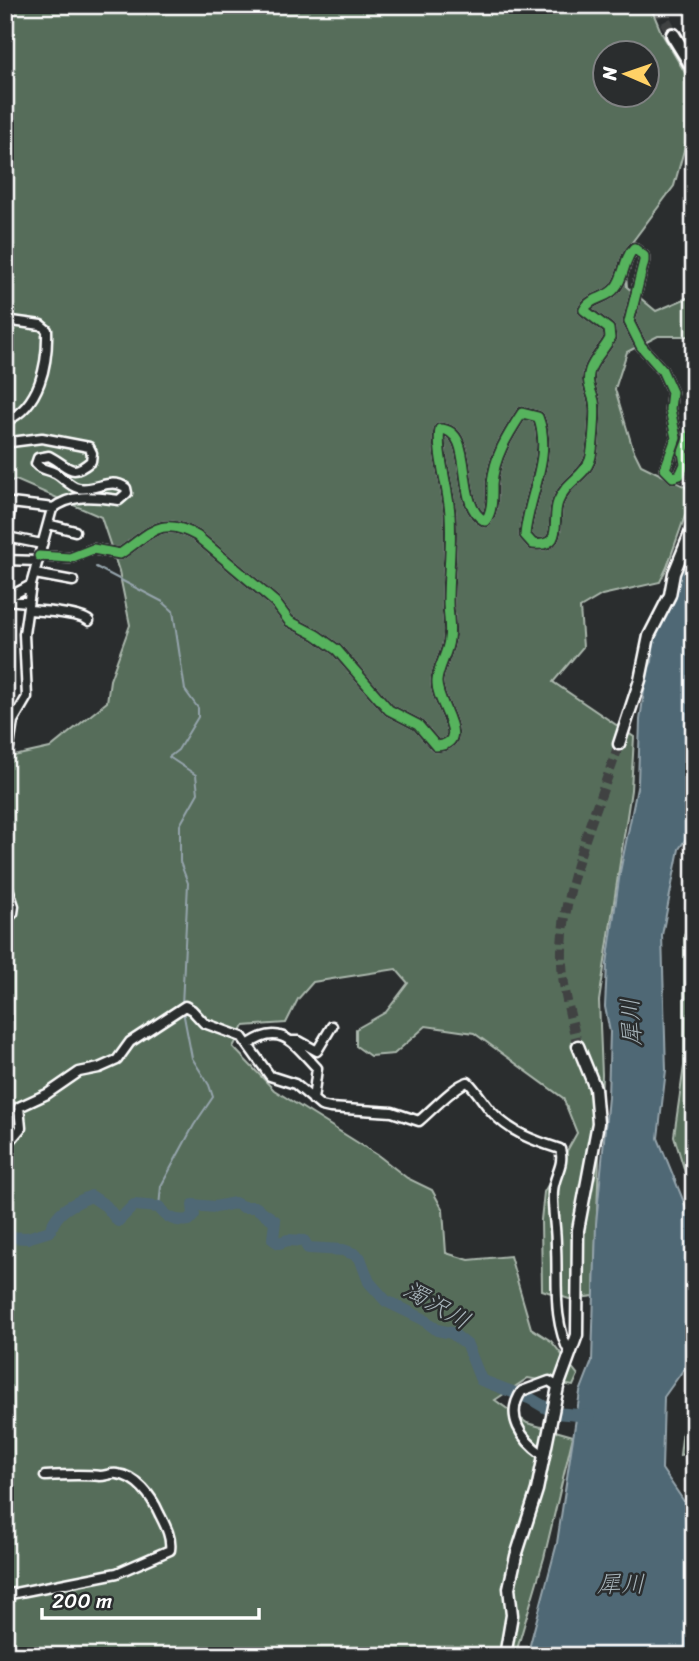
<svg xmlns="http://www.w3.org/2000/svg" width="699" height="1661" font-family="Sriracha,'Klee One',sans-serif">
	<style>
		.green { fill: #566d5a; stroke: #aab6ac; stroke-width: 2; fill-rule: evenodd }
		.water { fill: #4f6874; stroke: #95a4ac; stroke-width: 2 }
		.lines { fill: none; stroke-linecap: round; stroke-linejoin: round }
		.stream { stroke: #95a4ac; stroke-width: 2 }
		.river { stroke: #4f6874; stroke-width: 12 }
		.tertiary-tunnel { stroke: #3f4243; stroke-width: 10; stroke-dasharray: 10 5; stroke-linecap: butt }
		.trunk-tunnel { stroke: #3f4243; stroke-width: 12; stroke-dasharray: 12 6; stroke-linecap: butt }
		.minor-casing { stroke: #fff; stroke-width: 13 }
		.tertiary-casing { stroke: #fff; stroke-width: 15 }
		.trunk-casing { stroke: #fff; stroke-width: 18 }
		.minor { stroke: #2a2d2e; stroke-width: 8 }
		.tertiary { stroke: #2a2d2e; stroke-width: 10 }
		.trunk { stroke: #2a2d2e; stroke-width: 12 }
		.cycleway-casing { stroke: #2a2d2e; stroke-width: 13 }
		.cycleway { stroke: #56b35d; stroke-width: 9 }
		.labels { text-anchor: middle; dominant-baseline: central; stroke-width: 5; stroke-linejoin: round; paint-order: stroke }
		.water-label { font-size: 24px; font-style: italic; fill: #a7b4ba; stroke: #2a2d2e }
	</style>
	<rect width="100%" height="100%" fill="#2a2d2e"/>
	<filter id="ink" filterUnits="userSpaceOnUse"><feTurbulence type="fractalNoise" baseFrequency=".0143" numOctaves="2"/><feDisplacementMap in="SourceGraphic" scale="14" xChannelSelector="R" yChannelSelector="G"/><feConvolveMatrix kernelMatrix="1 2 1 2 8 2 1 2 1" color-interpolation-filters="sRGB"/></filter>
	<g filter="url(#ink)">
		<path class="green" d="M5 5H650L661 32 694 88V114L674 186 624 253 627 287 656 311 694 295V336H658L627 352 615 389 633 449 641 465 686 487 691 499 667 567 660 582 602 595 580 608 583 647 553 682 634 737 631 790 599 1001 602 1074 594 1296 569 1299 542 1290 541 1220 544 1192 577 1133 563 1098 474 1033 426 1026 394 1054 370 1056 356 1046V1029L386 1012 408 983 396 969 313 982 298 999 286 1023 244 1026 233 1047 274 1090 379 1156 407 1178 432 1190 443 1210 446 1253 469 1260 510 1256 531 1328 551 1341 578 1375 573 1386 528 1378 495 1400 527 1423 573 1436 544 1558 515 1656H5V758L50 748 107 702 110 680 130 625 119 571 101 517 16 480 5 482ZM604 52H646V94H604Z
			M694 898V1201L674 1136 684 1066V936Z
			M694 1379V1452L680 1455 687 1397Z"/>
		<path class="water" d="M694 537V827L679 849 662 935 666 1070 658 1138 694 1227V1339L686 1366 664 1397 662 1469 694 1516V1656H527L557 1543 580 1392 592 1361 596 1224 608 1097 610 1032 605 1007 607 964 620 872 638 783 640 720 647 670 652 662 654 640 675 599 679 571Z"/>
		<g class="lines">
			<path class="stream" d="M96 567 163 602 173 611 185 690 198 708V717L178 750 169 757 196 775 198 793 180 825V862L188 883 182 1005
				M159 1207 161 1186 194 1125 213 1097 209 1085 192 1058 183 1011"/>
			<path class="river" d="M5 1237 27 1238 50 1231C57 1210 72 1204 91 1196L106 1206 118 1221 134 1205 159 1207C166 1218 175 1222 189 1220L194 1215 193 1205 215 1207 235 1203 243 1207H255L275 1221 273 1239 279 1243 288 1240 304 1241 308 1248 343 1250 354 1254 360 1258 369 1282 386 1301 423 1319 437 1330 452 1333 467 1345 481 1380 531 1399 555 1413 590 1416"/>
			<path class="tertiary-tunnel" d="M578 1046C571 1019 563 991 562 962 560 887 596 814 619 744"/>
			<path class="trunk-tunnel" d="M657 5 673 35"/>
			<defs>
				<path id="minor" d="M5 320 41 325 47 330C48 364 40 406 6 421L7 438 11 442 42 438 89 447 92 453 91 461C70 479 69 466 49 456L38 458 36 464C41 470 48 469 55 473 63 477 69 486 78 488 95 492 111 476 126 488L127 493 119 500C95 497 72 493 52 509L31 585 5 599
					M48 524 75 531
					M7 537 42 544
					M5 542 11 503 54 508
					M39 556 70 558 93 549 120 554C149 535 160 514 197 536L275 602 289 621 316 635 337 650 389 710 418 725 436 746C474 743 435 703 437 681 438 667 448 653 449 639 451 627 448 614 448 601 448 573 452 544 450 515 449 490 436 452 440 429 477 430 453 505 485 521 493 512 492 496 492 484 494 457 507 436 522 413L538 417C553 455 528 497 525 535L533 544C565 548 551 520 558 502 566 481 584 477 590 460 593 451 596 411 594 401 591 390 586 382 590 370 594 358 605 349 610 338L609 329 584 310C590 297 607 299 615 288 625 277 623 259 634 248L644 256V261L629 322 641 346 662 370 672 392 670 409 676 438 665 469 673 477 680 475 685 464 683 452 694 423
					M5 560 38 561
					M35 574 73 581
					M5 600 28 602
					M28 610C41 611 80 613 89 621
					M9 747 13 721 27 697 24 634 31 585
					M5 879 14 906 13 913 5 920
					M291 1041H299L317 1051 332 1026
					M248 1045C281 1021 294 1044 317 1068L313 1100
					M5 1147 21 1128 19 1107 47 1094 79 1072 99 1068 117 1060 130 1042 185 1006 192 1010 204 1023 242 1037 270 1076 295 1084 321 1106 330 1108 392 1112 419 1121C431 1111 455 1085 468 1082 477 1091 483 1102 492 1112 511 1133 535 1141 560 1149 565 1165 554 1175 553 1191 552 1209 556 1227 556 1246 558 1283 552 1319 570 1354
					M543 1455C522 1440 504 1416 522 1391L549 1381 558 1387
					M5 1595 117 1573 170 1550C172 1537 165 1525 159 1513 152 1497 137 1476 117 1474 111 1473 106 1476 100 1476 82 1474 64 1475 45 1476"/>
				<path id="tertiary" d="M619 744 640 680 649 636 670 595 674 573 694 524
					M505 1656 512 1615 509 1588 516 1556 537 1490 558 1387 577 1335 578 1230 598 1123 595 1088 578 1046"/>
				<path id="trunk" d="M673 35 694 69"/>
			</defs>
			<use href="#minor" class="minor-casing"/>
			<use href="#tertiary" class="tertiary-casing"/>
			<use href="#trunk" class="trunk-casing"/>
			<use href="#minor" class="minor"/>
			<use href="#tertiary" class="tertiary"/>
			<use href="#trunk" class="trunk"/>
			<defs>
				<path id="cycleway" d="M39 556 70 558 93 549 120 554C149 535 160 514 197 536L275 602 289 621 316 635 337 650 389 710 418 725 436 746C474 743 435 703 437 681 438 667 448 653 449 639 451 627 448 614 448 601 448 573 452 544 450 515 449 490 436 452 440 429 477 430 453 505 485 521 493 512 492 496 492 484 494 457 507 436 522 413L538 417C553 455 528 497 525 535L533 544C565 548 551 520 558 502 566 481 584 477 590 460 593 451 596 411 594 401 591 390 586 382 590 370 594 358 605 349 610 338L609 329 584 310C590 297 607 299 615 288 625 277 623 259 634 248L644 256V261L629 322 641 346 662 370 672 392 670 409 676 438 665 469 673 477 680 475 685 464 683 452 694 423"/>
			</defs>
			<use href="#cycleway" class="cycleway-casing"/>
			<use href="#cycleway" class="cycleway"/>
		</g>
	</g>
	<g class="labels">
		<g class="water-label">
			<text transform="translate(631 1022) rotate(-93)">犀川</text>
			<text transform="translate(437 1305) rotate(30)">濁沢川</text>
			<text x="621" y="1584">犀川</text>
		</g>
	</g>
	<rect width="699" height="1661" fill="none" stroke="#2a2d2e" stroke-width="28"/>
	<rect x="14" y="14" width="671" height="1633" fill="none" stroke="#fff" stroke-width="2.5" filter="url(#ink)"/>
	<g transform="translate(626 74) rotate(272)"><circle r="33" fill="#2a2d2e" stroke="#7f8182" stroke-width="2"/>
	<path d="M0-5L12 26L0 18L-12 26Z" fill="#ffd166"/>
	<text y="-10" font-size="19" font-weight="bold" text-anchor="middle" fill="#ffffff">N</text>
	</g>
	<path d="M42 1608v10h217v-10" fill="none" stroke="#ffffff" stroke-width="3.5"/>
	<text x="52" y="1608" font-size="21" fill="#ffffff" stroke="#2a2d2e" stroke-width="5" paint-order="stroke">200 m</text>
</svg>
